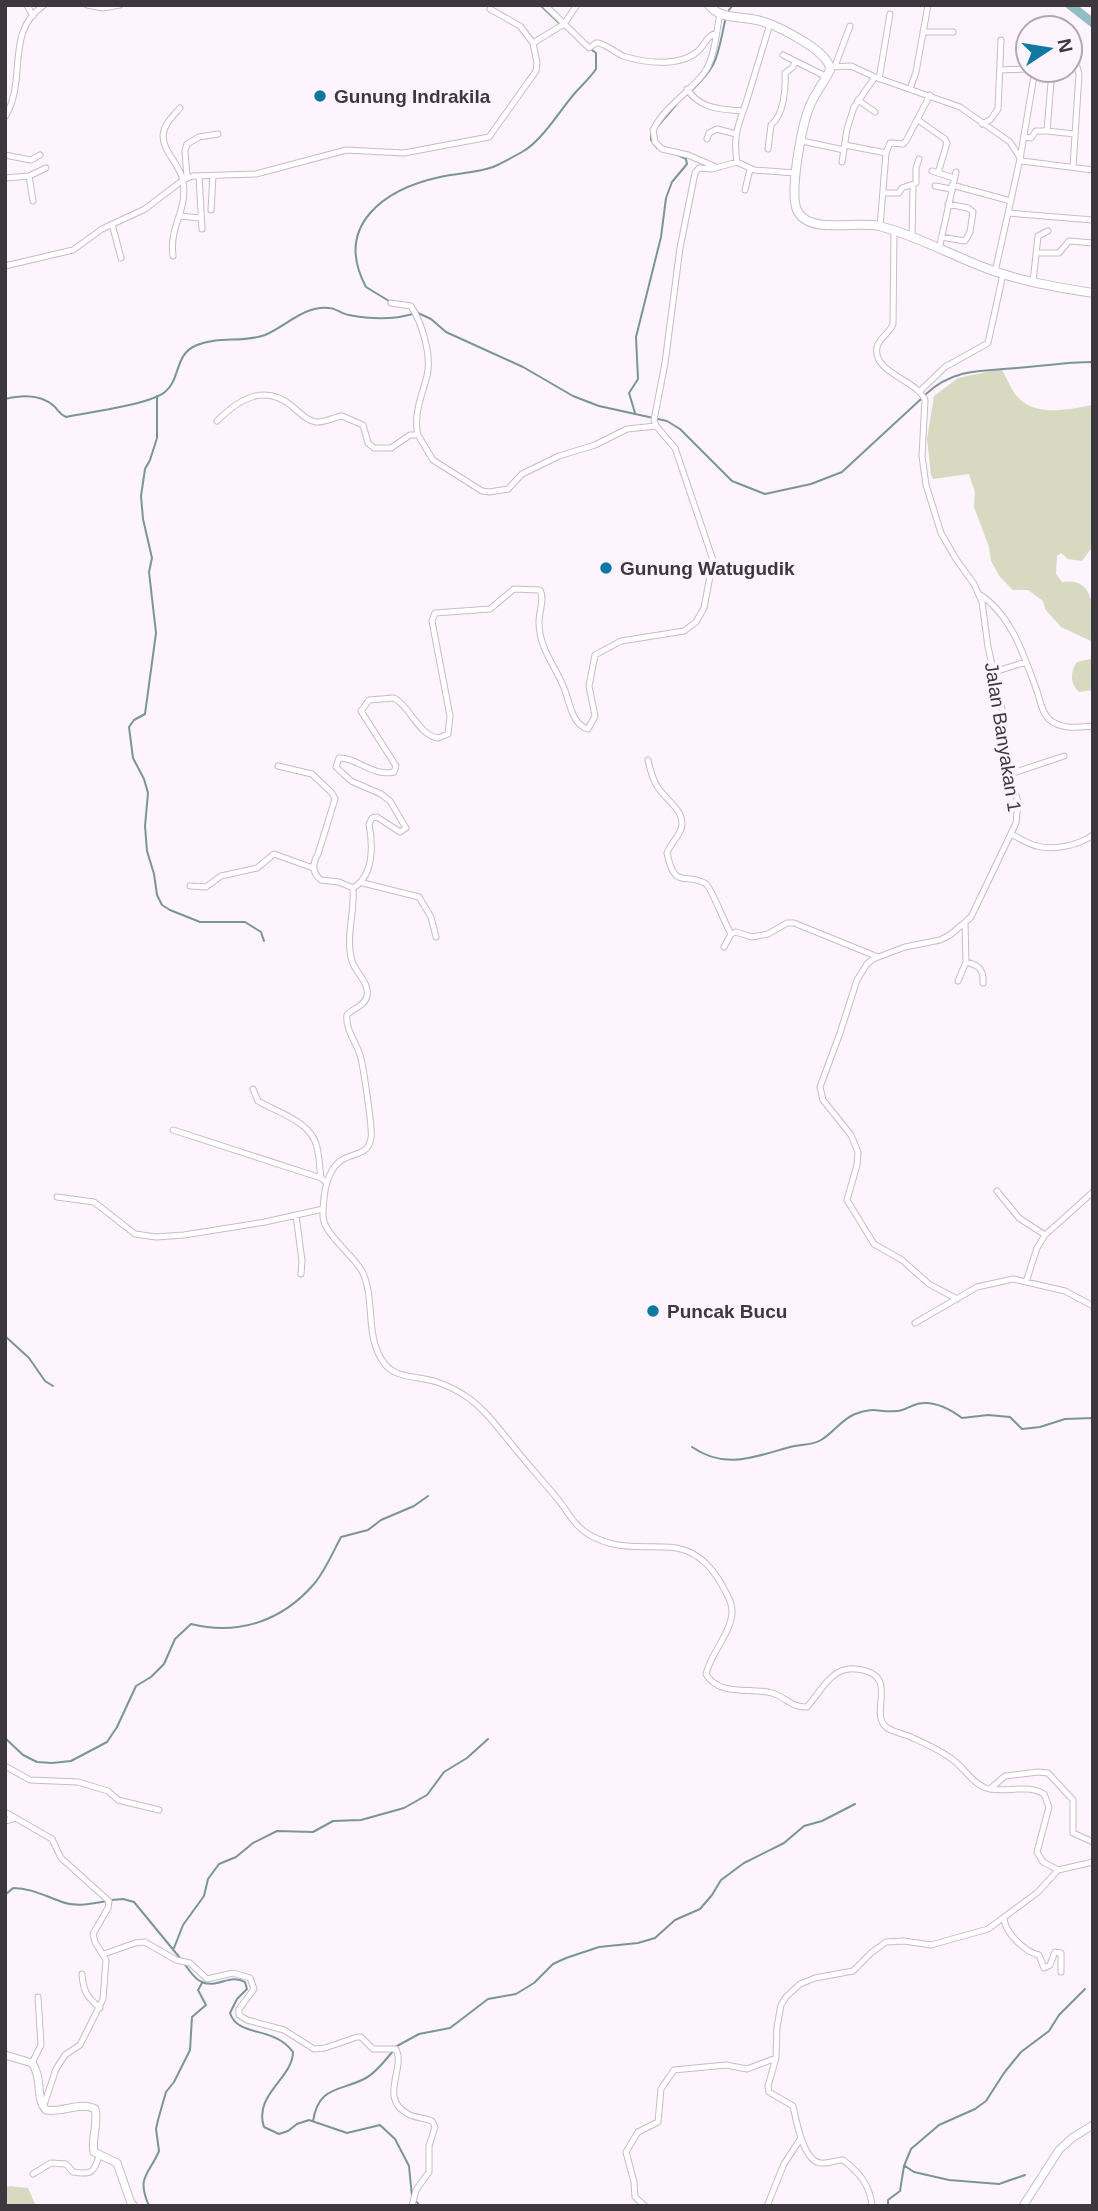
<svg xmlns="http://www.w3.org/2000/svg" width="1098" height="2211" font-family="Arial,sans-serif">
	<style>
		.green { fill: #d7d9c1 }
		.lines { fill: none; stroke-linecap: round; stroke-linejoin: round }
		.stream { stroke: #79959a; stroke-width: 2 }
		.river { stroke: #92bdc2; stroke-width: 9 }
		.minor-casing { stroke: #c9bac9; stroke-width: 7 }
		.tertiary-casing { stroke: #c9bac9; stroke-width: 9 }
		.secondary-casing { stroke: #c9bac9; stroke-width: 10 }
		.minor { stroke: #fff; stroke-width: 5 }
		.tertiary { stroke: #fff; stroke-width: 7 }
		.secondary { stroke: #fff; stroke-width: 8 }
		.poi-dot { fill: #0d78a2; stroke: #fef4fd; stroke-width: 2.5 }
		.labels { text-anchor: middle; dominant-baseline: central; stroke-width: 7; stroke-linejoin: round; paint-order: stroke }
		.poi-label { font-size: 19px; font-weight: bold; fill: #3e383e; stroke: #fef4fd; text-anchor: start }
		.street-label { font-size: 19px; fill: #3e383e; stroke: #fef4fd }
	</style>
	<rect width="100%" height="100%" fill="#fef4fd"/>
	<path class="green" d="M1001 369C1006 376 1008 382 1012 389 1029 419 1064 410 1093 405V546L1082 561 1068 559 1061 553 1057 556 1056 574 1062 582C1098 576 1093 616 1093 642L1061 627 1045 609 1043 601 1028 590H1013L1000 577 991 561 989 547 974 507 975 492 969 474 933 479 931 475 927 439 934 396 958 378Z
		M1090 659 1093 661V690L1079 692C1070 684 1070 672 1077 662Z
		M10 2186 28 2188 36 2206H5V2188Z"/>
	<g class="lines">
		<path class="stream" d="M540 5 559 23
			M729 10 733 5
			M690 92C719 65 717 57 725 21
			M657 127 676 105
			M651 134V140L657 148
			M389 301 366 287C333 225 385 189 440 177 458 173 476 173 493 167 502 163 513 157 522 152 542 141 560 110 575 93 582 85 590 78 596 69V53L592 50
			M414 307 418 313 431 319 446 332 523 367 573 396 599 406 667 421 680 429 732 481 765 494 811 484 842 472 921 399
			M926 394C954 368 983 371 1017 368 1043 366 1067 362 1093 362
			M157 396V438L150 460 145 469 141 496 143 519 152 558 149 572 156 633 145 714 134 720 129 727 133 758 144 779 148 793 145 826 147 851 154 874 157 895 162 905 170 910 200 922H245L261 932 264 941
			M5 399C21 395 41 394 54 406 59 411 59 414 66 417 88 412 149 405 165 392 181 379 174 354 197 345 218 336 244 343 265 335 286 326 305 305 329 308 335 308 342 314 349 315 370 319 392 320 413 314
			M635 413 629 393 638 379 636 337 661 237 666 198 672 182 687 164 686 159 678 155
			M5 1336 29 1358 45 1381 53 1386
			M692 1447C725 1470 754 1457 790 1447 800 1444 811 1446 821 1440 833 1433 842 1419 855 1414 875 1406 879 1413 897 1411 904 1411 910 1406 917 1404 933 1400 950 1409 962 1418L988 1415 1010 1417 1022 1429 1040 1427 1065 1419 1093 1418
			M5 1738 23 1755 37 1762 52 1763 71 1761 107 1742 117 1727 136 1686 151 1677 164 1664 175 1639 191 1624C238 1636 282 1621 314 1584 325 1571 333 1552 341 1537L368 1530 381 1520 414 1506 428 1496
			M5 1895 13 1888C31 1888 45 1896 62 1902 76 1907 92 1904 107 1901
			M112 1900 123 1899 134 1902 180 1958
			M174 1948 183 1925 204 1896 208 1879 219 1864 236 1857 253 1843 277 1831 313 1832 333 1821 361 1820 404 1808 427 1795 444 1772 467 1758 488 1739
			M183 1963C190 1969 192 1978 202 1982 217 1989 230 1973 245 1982L247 1989 237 1999 230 2013C238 2038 273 2025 293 2052 293 2078 253 2095 264 2127L279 2134 288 2131 297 2124 309 2120 347 2133 380 2125 395 2139 409 2166 412 2197
			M397 2046 419 2034 450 2028 488 1999 516 1994 534 1983 553 1964 566 1958 599 1947 638 1943 655 1938 675 1920 700 1909 712 1895 721 1880 744 1863 784 1843 804 1826 822 1821 855 1804
			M313 2121C319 2085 340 2092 366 2078 377 2072 385 2060 394 2050
			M905 2166 914 2172 949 2180 999 2184 1025 2175
			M416 2201 420 2206
			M149 2206C136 2176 149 2175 159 2151L156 2129 158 2120 166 2092 174 2082 190 2050 192 2017 206 2005 198 1990 202 1983
			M888 2206V2200L900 2191 904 2166 911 2149 939 2125 975 2109 986 2101 1004 2073 1021 2052 1049 2031 1059 2015 1085 1989"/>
		<path class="river" d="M1070 5 1093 23"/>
		<defs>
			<path id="minor" d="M27 5 33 16
				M87 5 103 8 120 5
				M545 5 589 48 596 43H599C608 46 615 52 623 56 645 63 679 67 697 52 705 46 705 37 716 33
				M490 9 520 26 533 43
				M923 32H953
				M783 55 827 77
				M1070 65 1077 67 1079 74 1073 167
				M835 66 850 26
				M831 67 851 66 875 77 960 107 1010 142 1022 161 1093 170
				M1000 70 1028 69
				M879 79 890 14
				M687 89C700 109 720 109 742 111
				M910 89 916 72 928 5
				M858 100 875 112
				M5 117C28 79 4 32 44 5
				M918 120 945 139 947 143 938 173
				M982 124 990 120 998 109 1001 40
				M1047 131 1075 134
				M1024 137 1031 138 1036 131H1047L1052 70
				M707 139 709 133 717 129 736 134
				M802 141 844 150
				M845 145 886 153
				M768 149 771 125C784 115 786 88 785 73L793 67 795 61
				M5 155 31 160 40 155
				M737 162C732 131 741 121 749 93 756 70 763 47 770 24
				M842 162 847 129 854 107 875 77
				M716 167 688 155 662 149 655 142 653 130C665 106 689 93 704 73 715 58 716 32 720 14
				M932 171 954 178
				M795 173 754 170 737 162 712 169 699 168 695 173 680 248 665 363 654 420 656 426 675 448 713 560 704 608 696 622 684 631 621 641 595 655 589 686 595 716 588 729C571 724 570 702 564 688 555 665 539 649 539 622 539 611 545 599 540 590L514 589 490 609 435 613 432 621 450 716 448 734 438 738C418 735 411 707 394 698L369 700 361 711 396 766 394 772C373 777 356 757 339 758L336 767 351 781 381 794 390 801 406 828 400 832 377 817 372 818 369 824C373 845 374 876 353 888 355 912 345 938 352 961 355 972 370 983 367 996 365 1006 353 1008 347 1015 345 1029 356 1042 360 1055 363 1064 373 1131 371 1138 368 1157 351 1152 339 1162 325 1174 323 1198 323 1216 323 1233 353 1255 362 1271 376 1299 364 1336 384 1363 395 1379 420 1376 437 1382 449 1386 460 1392 470 1399 487 1412 499 1429 513 1446 528 1465 545 1483 560 1502 569 1514 575 1526 588 1534 645 1568 691 1512 730 1601 740 1624 711 1651 706 1674 719 1697 751 1687 772 1693 785 1697 793 1708 807 1707 821 1692 831 1666 856 1669 902 1674 868 1712 886 1727 892 1732 904 1734 911 1737 924 1743 938 1749 949 1757 963 1765 971 1783 986 1788 1005 1794 1025 1783 1044 1794L1049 1807 1037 1852 1043 1862 1058 1870 1093 1862
				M29 176 33 201
				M199 176 202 229
				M5 178 29 176 46 168
				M187 178 185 151 187 144 199 137 218 134
				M952 185 1011 201
				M935 186 951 189
				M745 190 750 169
				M883 193H899L902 188 916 183V168L919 159
				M211 210 213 176
				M1008 213 1093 220
				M180 216 200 218
				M112 224 121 258
				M880 227 886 153 890 143 903 144 906 141 930 95
				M894 231 893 324C890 333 879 338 877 347 872 373 916 379 925 400L922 456 926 485 941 533 956 559 974 584 982 602 988 647 1002 709 1008 768 1018 802 1016 823 971 917 950 935 940 940 905 947 873 959 867 964 857 980 840 1033 820 1087 823 1100 851 1135 858 1152 857 1165 847 1200 874 1244 902 1260 929 1284 957 1299
				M941 237 965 241 970 232 973 212 968 208 948 204
				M912 238 913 185
				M939 249 956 172
				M1036 253H1059L1069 241 1093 243
				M173 256C169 224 188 212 183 181 180 164 163 152 163 136 164 124 172 117 180 108
				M5 266 73 250 102 229 145 209 183 180 193 176 256 174 346 150 404 153 489 137 536 71 537 63 533 43 564 24 577 5
				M995 272 1020 159 1035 70
				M1033 282 1038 236 1048 231
				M391 303 411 306C422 323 432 356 427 376 422 395 413 415 418 435
				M920 391 945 367 988 343 1003 274
				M217 421C239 399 265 383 293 407 299 412 307 421 316 422 324 423 334 417 342 416L363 425 368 443 374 448H391L410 435H418L433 460 482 491 489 492 508 489 522 474 559 456 595 445 627 429 656 426
				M979 594C1012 615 1024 656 1037 691 1040 700 1042 714 1050 720 1062 730 1079 727 1093 726
				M994 672 1026 662
				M648 760C650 769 652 778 657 786 665 800 687 811 681 829 678 838 670 844 667 853 675 892 686 871 706 884 711 887 725 924 731 934L736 932 752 937 768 934 787 923H794L878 957
				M278 766 312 774 332 793 335 799 318 854C312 864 312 873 321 880L339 882 353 888
				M1010 774 1064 756
				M1011 834C1019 838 1028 844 1037 846 1054 851 1079 845 1093 835
				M363 883 419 897 431 917 436 937
				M190 886 206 887 221 876 257 868 274 854 313 868
				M724 947 731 934
				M966 962C978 965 984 969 983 983
				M958 981 966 962 965 923
				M253 1089 258 1101C275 1111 305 1120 314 1139 320 1150 319 1166 321 1178
				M173 1130 321 1178 326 1182
				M997 1191 1019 1218 1045 1235
				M57 1197 94 1202 135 1234 156 1237 184 1235 265 1222 323 1209
				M296 1215 302 1261 301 1274
				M1026 1282 1037 1248 1045 1235 1093 1192
				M915 1323 977 1287 1013 1279 1065 1291 1093 1306
				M5 1766 30 1780 78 1782 108 1791 118 1800 126 1802 159 1810
				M990 1789 1005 1776 1038 1772 1048 1773 1073 1800V1833L1093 1842
				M5 1812 52 1839 61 1858 109 1901 108 1908 93 1934 95 1942 106 1960 103 1999 80 2045 65 2055 56 2069 44 2105
				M5 1821 16 1818
				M1004 1918C1005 1933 1025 1952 1039 1955L1044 1968 1050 1965 1055 1952 1061 1953V1972
				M104 1954 135 1943 145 1942 176 1960 190 1963 207 1979 233 1973 250 1978 254 1989 239 2009V2015L247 2020 284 2030 314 2049 325 2048 357 2037H361L373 2049H396C406 2070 377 2099 410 2115 417 2118 425 2118 432 2121L435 2127 429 2146V2172L416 2190 412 2206
				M82 1974C83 1991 87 1997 100 2008
				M32 2063 41 2045 38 1997
				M33 2174 51 2163 66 2164 73 2172C91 2175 94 2173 99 2156
				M645 2206 635 2197 634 2182 626 2152 638 2132 658 2122 661 2089 674 2070 726 2065 747 2069 776 2058
				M767 2206 784 2164 801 2138
				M872 2206C870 2185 859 2172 843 2160 836 2160 828 2164 821 2163 803 2162 796 2119 793 2106L769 2092 768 2086 776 2058 777 2027 781 2005 786 1997 800 1984 815 1978 853 1971 871 1953 886 1942 904 1941 931 1945 988 1929 1038 1892 1058 1870"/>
			<path id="tertiary" d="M5 2055 32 2063C43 2078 35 2098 46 2110 62 2113 81 2101 95 2109 99 2122 91 2138 94 2152L117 2163 131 2203 134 2206
				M1023 2206 1059 2150 1072 2138 1093 2125"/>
			<path id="secondary" d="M709 5C721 21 743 15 761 21 778 26 830 51 830 70 824 83 814 94 809 108 802 126 788 196 798 212 810 234 856 221 879 226 915 235 949 254 983 267 1018 281 1056 287 1093 293"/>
		</defs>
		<use href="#minor" class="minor-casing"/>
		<use href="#tertiary" class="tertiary-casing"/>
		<use href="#secondary" class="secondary-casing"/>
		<use href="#minor" class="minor"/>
		<use href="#tertiary" class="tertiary"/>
		<use href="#secondary" class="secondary"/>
	</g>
	<g class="poi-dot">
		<circle cx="320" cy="96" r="7"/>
		<circle cx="606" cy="568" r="7"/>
		<circle cx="653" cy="1311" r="7"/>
	</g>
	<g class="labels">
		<g class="poi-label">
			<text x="334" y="96">Gunung Indrakila</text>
			<text x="620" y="568">Gunung Watugudik</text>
			<text x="667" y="1311">Puncak Bucu</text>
		</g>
		<g class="street-label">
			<text transform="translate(1003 737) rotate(81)">Jalan Banyakan 1</text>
		</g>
	</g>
	<rect width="1098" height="2211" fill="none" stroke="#3e383e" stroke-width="14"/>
	<g transform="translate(1049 49) rotate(78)"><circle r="33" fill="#fef4fd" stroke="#b1a9b1" stroke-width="2"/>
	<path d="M0-5L12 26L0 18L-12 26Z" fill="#0d78a2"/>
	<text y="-10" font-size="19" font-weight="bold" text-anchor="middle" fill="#3e383e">N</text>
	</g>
</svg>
